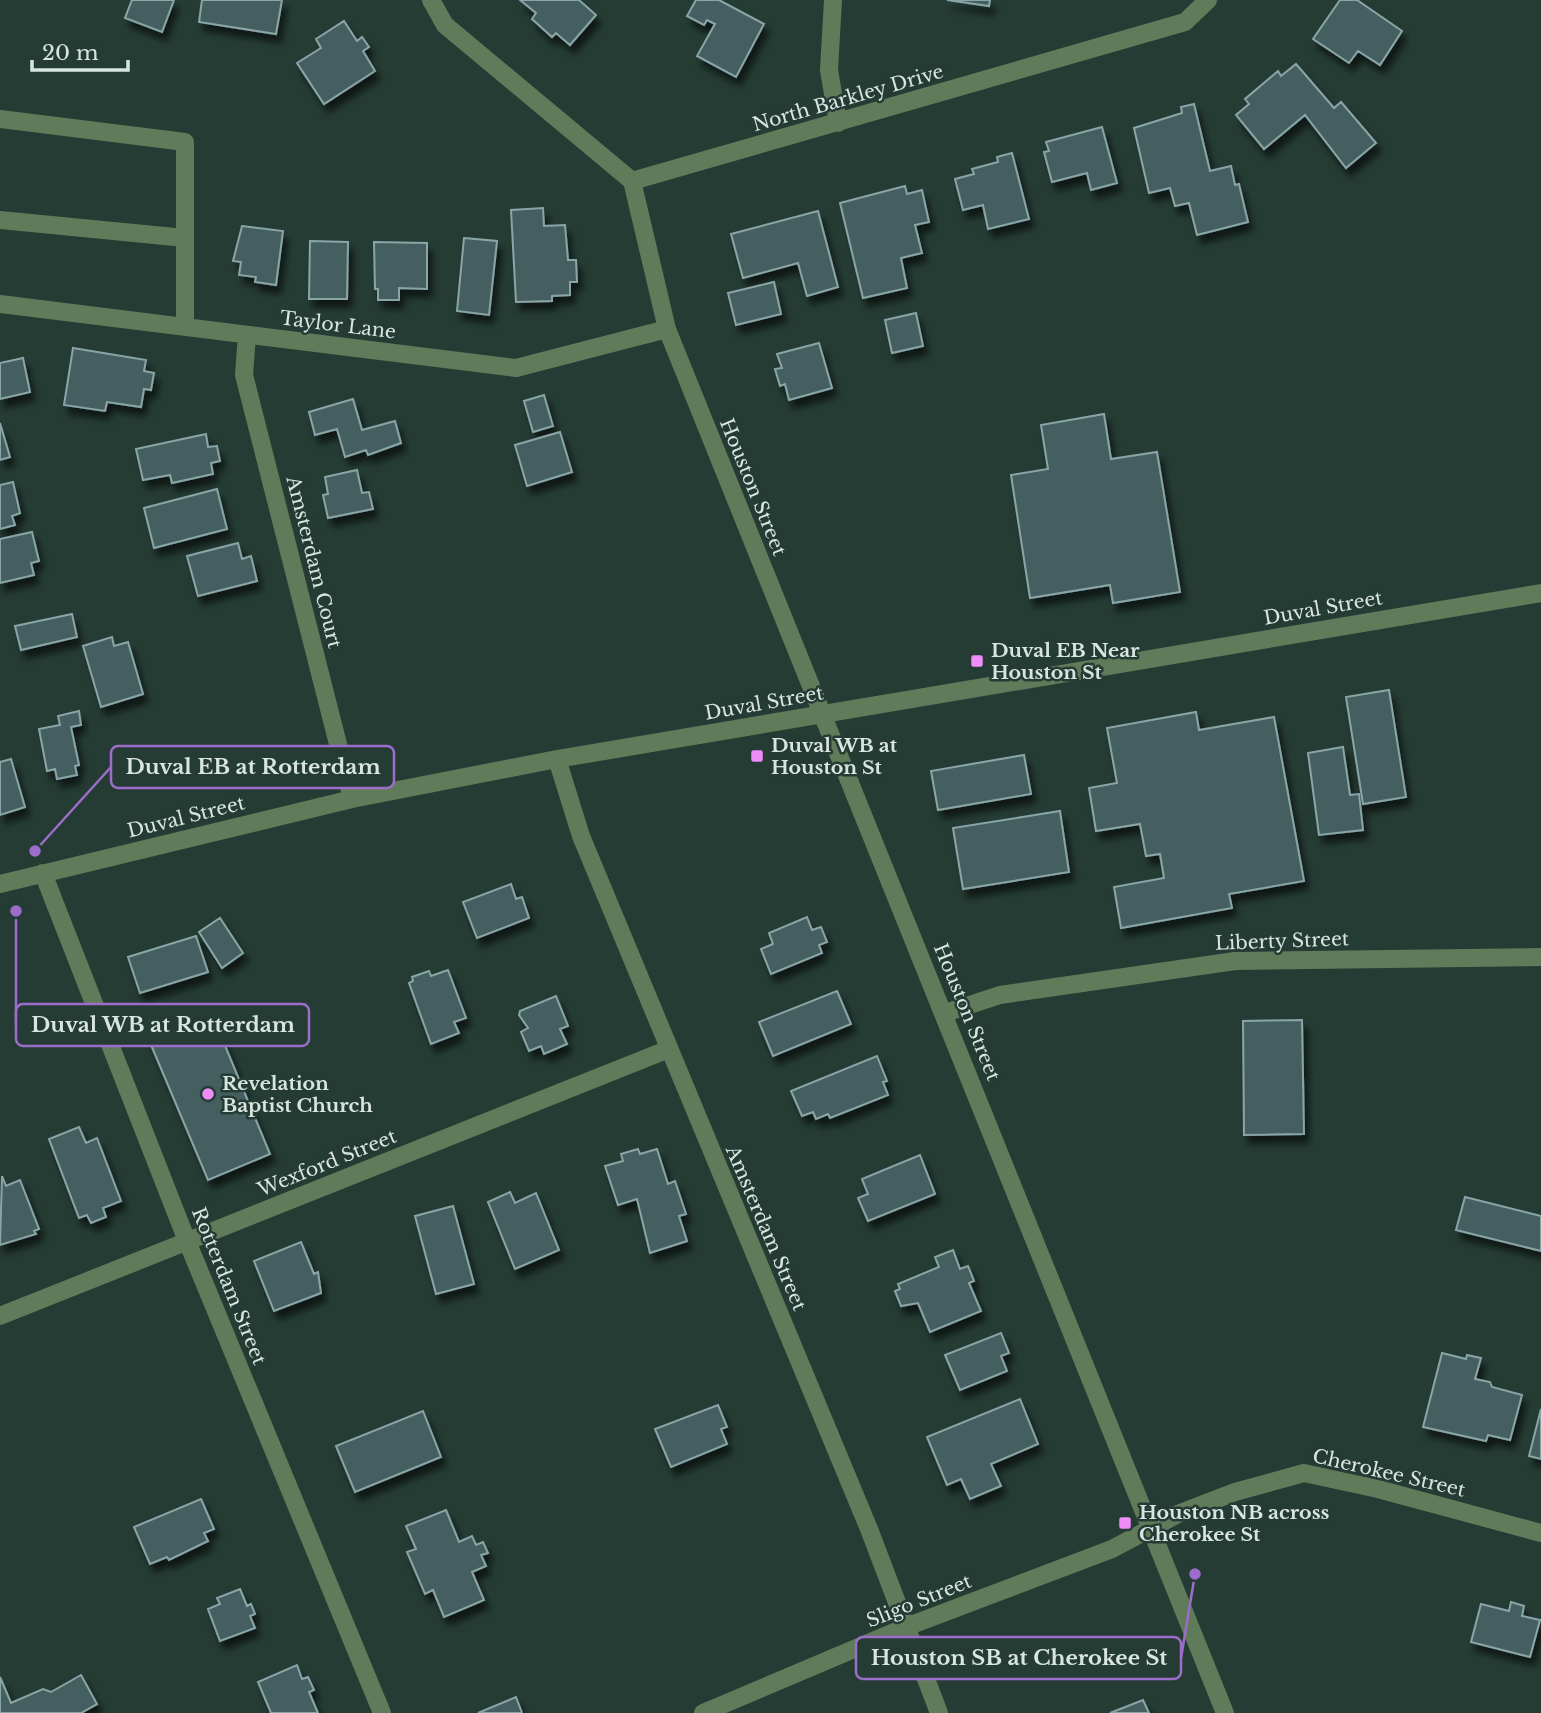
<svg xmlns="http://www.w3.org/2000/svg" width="1541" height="1713" font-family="'Libre Baskerville',serif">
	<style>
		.building { fill: #445f60; stroke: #89a5a7; stroke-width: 2; filter: url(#shadow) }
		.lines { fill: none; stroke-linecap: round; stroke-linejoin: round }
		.minor { stroke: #607b5a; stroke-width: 18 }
		.poi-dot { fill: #ee8cf8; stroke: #253c34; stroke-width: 2.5 }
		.labels { text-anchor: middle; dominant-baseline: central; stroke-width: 5; stroke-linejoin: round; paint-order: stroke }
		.street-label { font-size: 19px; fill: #d8e5e0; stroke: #253c34 }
		.poi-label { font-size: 19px; font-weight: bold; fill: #d8e5e0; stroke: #253c34; text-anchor: start }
		.leader { fill: none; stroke: #9c6dcb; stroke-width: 2.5 }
		.callout-dot { fill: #9c6dcb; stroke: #253c34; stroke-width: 2.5 }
		.callout { fill: #253c34; stroke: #9c6dcb; stroke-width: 2.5 }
		.callout-label { font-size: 21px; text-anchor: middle; font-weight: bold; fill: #d8e5e0 }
	</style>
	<defs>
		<filter id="shadow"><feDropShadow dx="4.5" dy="8" stdDeviation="3.5" flood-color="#0009"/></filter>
	</defs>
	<rect width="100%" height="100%" fill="#253c34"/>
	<path class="building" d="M132 0H174L162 32 125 18Z
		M202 0H282L276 34 199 22Z
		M520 0H579L596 15 570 45 556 33 552 37 532 19 536 13Z
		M696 0H719L764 24 736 77 697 56 715 24 707 20 704 25 687 16Z
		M947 0H990L989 6Z
		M1340 0H1357L1402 31 1380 65 1358 51 1349 63 1313 39Z
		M344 21 357 41 362 37 369 47 363 51 375 71 324 104 297 63 321 48 316 39Z
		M1296 64 1334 108 1341 102 1376 143 1346 168 1305 115 1264 149 1236 115 1249 104 1245 99 1278 71 1281 76Z
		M1194 104 1210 171 1231 166 1235 185 1239 184 1248 222 1197 235 1189 203 1175 206 1170 188 1149 193 1134 128 1182 113 1181 107Z
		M1102 127 1117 183 1091 190 1087 173 1052 182 1044 152 1049 151 1046 142Z
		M1012 153 1029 219 988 229 983 205 963 210 955 179 974 174 972 169 998 162 997 157Z
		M905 186 907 194 922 190 929 222 915 225 922 253 901 258 907 288 863 298 840 203Z
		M543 208 544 226 565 225 568 260H576L577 282H570V295L552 296V301L516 302 511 210Z
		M818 211 838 287 807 296 798 263 743 278 731 234Z
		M242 226 283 231 276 285 255 282 256 277 239 275 241 262 233 261Z
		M464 238 497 241 489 315 457 311Z
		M310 241 348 242 347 299H309Z
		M374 242 427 243V289L399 288V300H378V289H375Z
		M774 282 781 314 736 325 728 293Z
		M916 313 923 346 892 353 885 320Z
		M819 343 832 388 789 400 785 384 780 386 775 369 782 368 777 354Z
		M73 348 146 360 144 371 154 373 151 390 144 389 141 407 107 402 105 411 64 405Z
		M23 358 30 392 0 399V363Z
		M544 395 553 426 533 432 524 401Z
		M353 399 362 430 395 421 401 443 368 455 366 450 345 457 337 429 315 435 309 412Z
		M1104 414 1111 459 1157 452 1180 592 1113 603 1110 585 1030 598 1011 475 1048 469 1041 425Z
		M0 423 10 457 0 460Z
		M560 432 572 472 527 486 515 445Z
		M206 434 208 447 217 446 220 461 211 463 213 474 172 483 170 475 143 480 136 449Z
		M357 470 362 493 369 492 373 509 328 518 323 495 328 494 325 477Z
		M13 482 20 513 12 516 15 525 0 529V485Z
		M217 489 227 529 154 548 144 508Z
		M32 532 39 561 31 563 34 575 0 583V539Z
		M238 543 242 559 251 556 257 581 198 596 187 556Z
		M72 614 77 637 21 650 15 626Z
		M112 637 114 646 128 642 143 694 101 707 83 646Z
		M1389 690 1406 797 1363 804 1346 697Z
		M79 711 81 725 71 727 79 765 75 766 77 775 57 779 55 769 47 771 39 729 60 725 58 716Z
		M1196 712 1199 730 1274 717 1304 881 1229 894 1232 908 1121 928 1114 887 1164 878 1160 854 1146 856 1140 824 1096 831 1089 788 1117 783 1107 728Z
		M1343 747 1350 795 1359 794 1363 830 1319 835 1308 753Z
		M1024 755 1031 794 938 810 931 771Z
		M11 759 25 807 0 815V762Z
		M1060 811 1069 872 963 889 953 828Z
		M511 884 516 899 522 897 529 918 477 938 463 902Z
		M807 917 812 930 821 927 827 942 819 945 822 953 771 974 761 949 773 944 769 933Z
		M220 918 243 953 222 968 199 932Z
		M196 936 208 972 140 993 128 957Z
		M448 970 466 1018 454 1022 459 1033 431 1044 409 983 413 981 412 977 429 971 431 976Z
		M837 991 851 1024 773 1056 759 1022Z
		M556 996 568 1026 560 1029 567 1044 544 1054 541 1046 529 1051 521 1032 528 1028 519 1015 520 1011Z
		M209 1007 270 1154 208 1180 146 1033Z
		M1302 1020 1304 1134 1244 1135 1243 1021Z
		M877 1056 887 1081 883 1082 888 1095 830 1118 828 1114 816 1119 813 1112 802 1116 791 1091Z
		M79 1127 86 1143 97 1138 121 1201 103 1208 106 1217 91 1223 87 1215 79 1218 49 1139Z
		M638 1149 640 1154 657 1149 668 1184 675 1181 686 1214 679 1216 687 1241 650 1253 637 1199 618 1205 605 1166 623 1161 621 1154Z
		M920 1155 935 1194 868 1221 858 1198 868 1194 862 1179Z
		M2 1176 6 1186 20 1180 39 1229 34 1231 36 1234 0 1245Z
		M510 1192 515 1203 536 1193 559 1250 515 1269 488 1202Z
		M1465 1197 1541 1216V1251L1456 1230Z
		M453 1206 474 1284 436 1294 415 1216Z
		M301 1242 314 1274 318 1272 321 1293 274 1311 254 1261Z
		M953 1250 960 1269 968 1266 974 1281 969 1283 981 1311 930 1332 918 1303 901 1306 895 1291 900 1289 898 1284 939 1267 935 1257Z
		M1001 1333 1009 1353 1001 1356 1007 1371 960 1390 945 1355Z
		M1442 1353 1466 1359 1467 1355 1481 1358 1475 1379 1490 1382 1492 1387 1522 1395 1510 1440 1488 1435 1486 1441 1423 1427Z
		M1020 1399 1038 1444 991 1464 1001 1486 970 1499 961 1479 947 1485 927 1437Z
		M718 1405 727 1427 721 1429 727 1444 671 1467 655 1429Z
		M1541 1409V1459L1529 1456Z
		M423 1411 441 1457 355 1492 336 1446Z
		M201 1499 214 1529 204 1533 208 1541 169 1560 167 1557 150 1564 134 1527Z
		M446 1510 459 1542 472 1536 476 1545 483 1542 488 1553 481 1555 486 1566 472 1572 484 1600 444 1617 433 1590 425 1594 407 1552 416 1549 406 1526Z
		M240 1589 247 1606 251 1604 255 1614 250 1616 255 1628 220 1641 208 1609 220 1604 217 1598Z
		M1511 1602 1524 1606 1522 1616 1540 1620 1530 1657 1471 1642 1481 1604 1509 1611Z
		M297 1665 302 1679 308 1677 314 1690 309 1692 318 1713H271L258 1682Z
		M81 1675 97 1704 81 1713H0V1677L11 1703 43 1689 51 1692Z
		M516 1697 522 1713H478Z
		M1143 1700 1149 1713H1110Z"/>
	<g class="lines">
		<path class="minor" d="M431 0 445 25 632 181
			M833 0 829 70 838 123
			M0 119 185 142V327
			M632 181 667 329 1225 1713
			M632 181 1185 22 1208 0
			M0 220 185 238
			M0 304 516 368 667 329
			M247 335 244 375 352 799
			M557 759 581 836 869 1529 939 1713
			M43 873 187 1241 382 1713
			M0 884 352 799 557 759 1541 593
			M945 1013 1000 995 1235 961 1541 957
			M0 1316 669 1049
			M703 1713 906 1627 1112 1549 1178 1514 1235 1492 1304 1473 1378 1489 1541 1533"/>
	</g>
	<g class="poi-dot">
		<rect x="970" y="654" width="14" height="14" rx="3.5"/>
		<rect x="750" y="749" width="14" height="14" rx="3.5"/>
		<circle cx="208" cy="1094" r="7"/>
		<rect x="1118" y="1516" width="14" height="14" rx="3.5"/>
	</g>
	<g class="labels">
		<g class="street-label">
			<text transform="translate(848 98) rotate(-16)">North Barkley Drive</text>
			<text transform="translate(338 325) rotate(7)">Taylor Lane</text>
			<text transform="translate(753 487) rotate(68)">Houston Street</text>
			<text transform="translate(314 562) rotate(76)">Amsterdam Court</text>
			<text transform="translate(1323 608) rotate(-10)">Duval Street</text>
			<text transform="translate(764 703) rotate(-10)">Duval Street</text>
			<text transform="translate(186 817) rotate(-14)">Duval Street</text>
			<text transform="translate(1282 941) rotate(-2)">Liberty Street</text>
			<text transform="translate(967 1012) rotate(68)">Houston Street</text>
			<text transform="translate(327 1163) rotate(-22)">Wexford Street</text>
			<text transform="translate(766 1228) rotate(67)">Amsterdam Street</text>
			<text transform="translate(229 1286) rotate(68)">Rotterdam Street</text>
			<text transform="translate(1389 1473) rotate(13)">Cherokee Street</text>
			<text transform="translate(919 1601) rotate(-22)">Sligo Street</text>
		</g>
		<g class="poi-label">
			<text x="991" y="650">Duval EB Near<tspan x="991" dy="22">Houston St</tspan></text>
			<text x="771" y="745">Duval WB at<tspan x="771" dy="22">Houston St</tspan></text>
			<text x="222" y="1083">Revelation<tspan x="222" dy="22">Baptist Church</tspan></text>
			<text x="1139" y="1512">Houston NB across<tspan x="1139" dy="22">Cherokee St</tspan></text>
		</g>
	</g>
	<path class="leader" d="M35 851L111 767M16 911L16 1025M1195 1574L1181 1658"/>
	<g class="callout-dot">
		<circle cx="35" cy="851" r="7"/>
		<circle cx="16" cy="911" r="7"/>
		<circle cx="1195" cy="1574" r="7"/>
	</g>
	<g class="callout">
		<rect x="111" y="746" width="283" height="42" rx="7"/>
		<rect x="16" y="1004" width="293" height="42" rx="7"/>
		<rect x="856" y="1637" width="325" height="42" rx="7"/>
	</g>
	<g class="callout-label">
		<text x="253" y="774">Duval EB at Rotterdam</text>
		<text x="163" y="1032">Duval WB at Rotterdam</text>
		<text x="1019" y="1665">Houston SB at Cherokee St</text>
	</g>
	<path d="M32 60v10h96v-10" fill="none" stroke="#d8e5e0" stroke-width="3.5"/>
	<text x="42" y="60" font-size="21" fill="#d8e5e0" stroke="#253c34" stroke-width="5" paint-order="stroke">20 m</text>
</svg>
